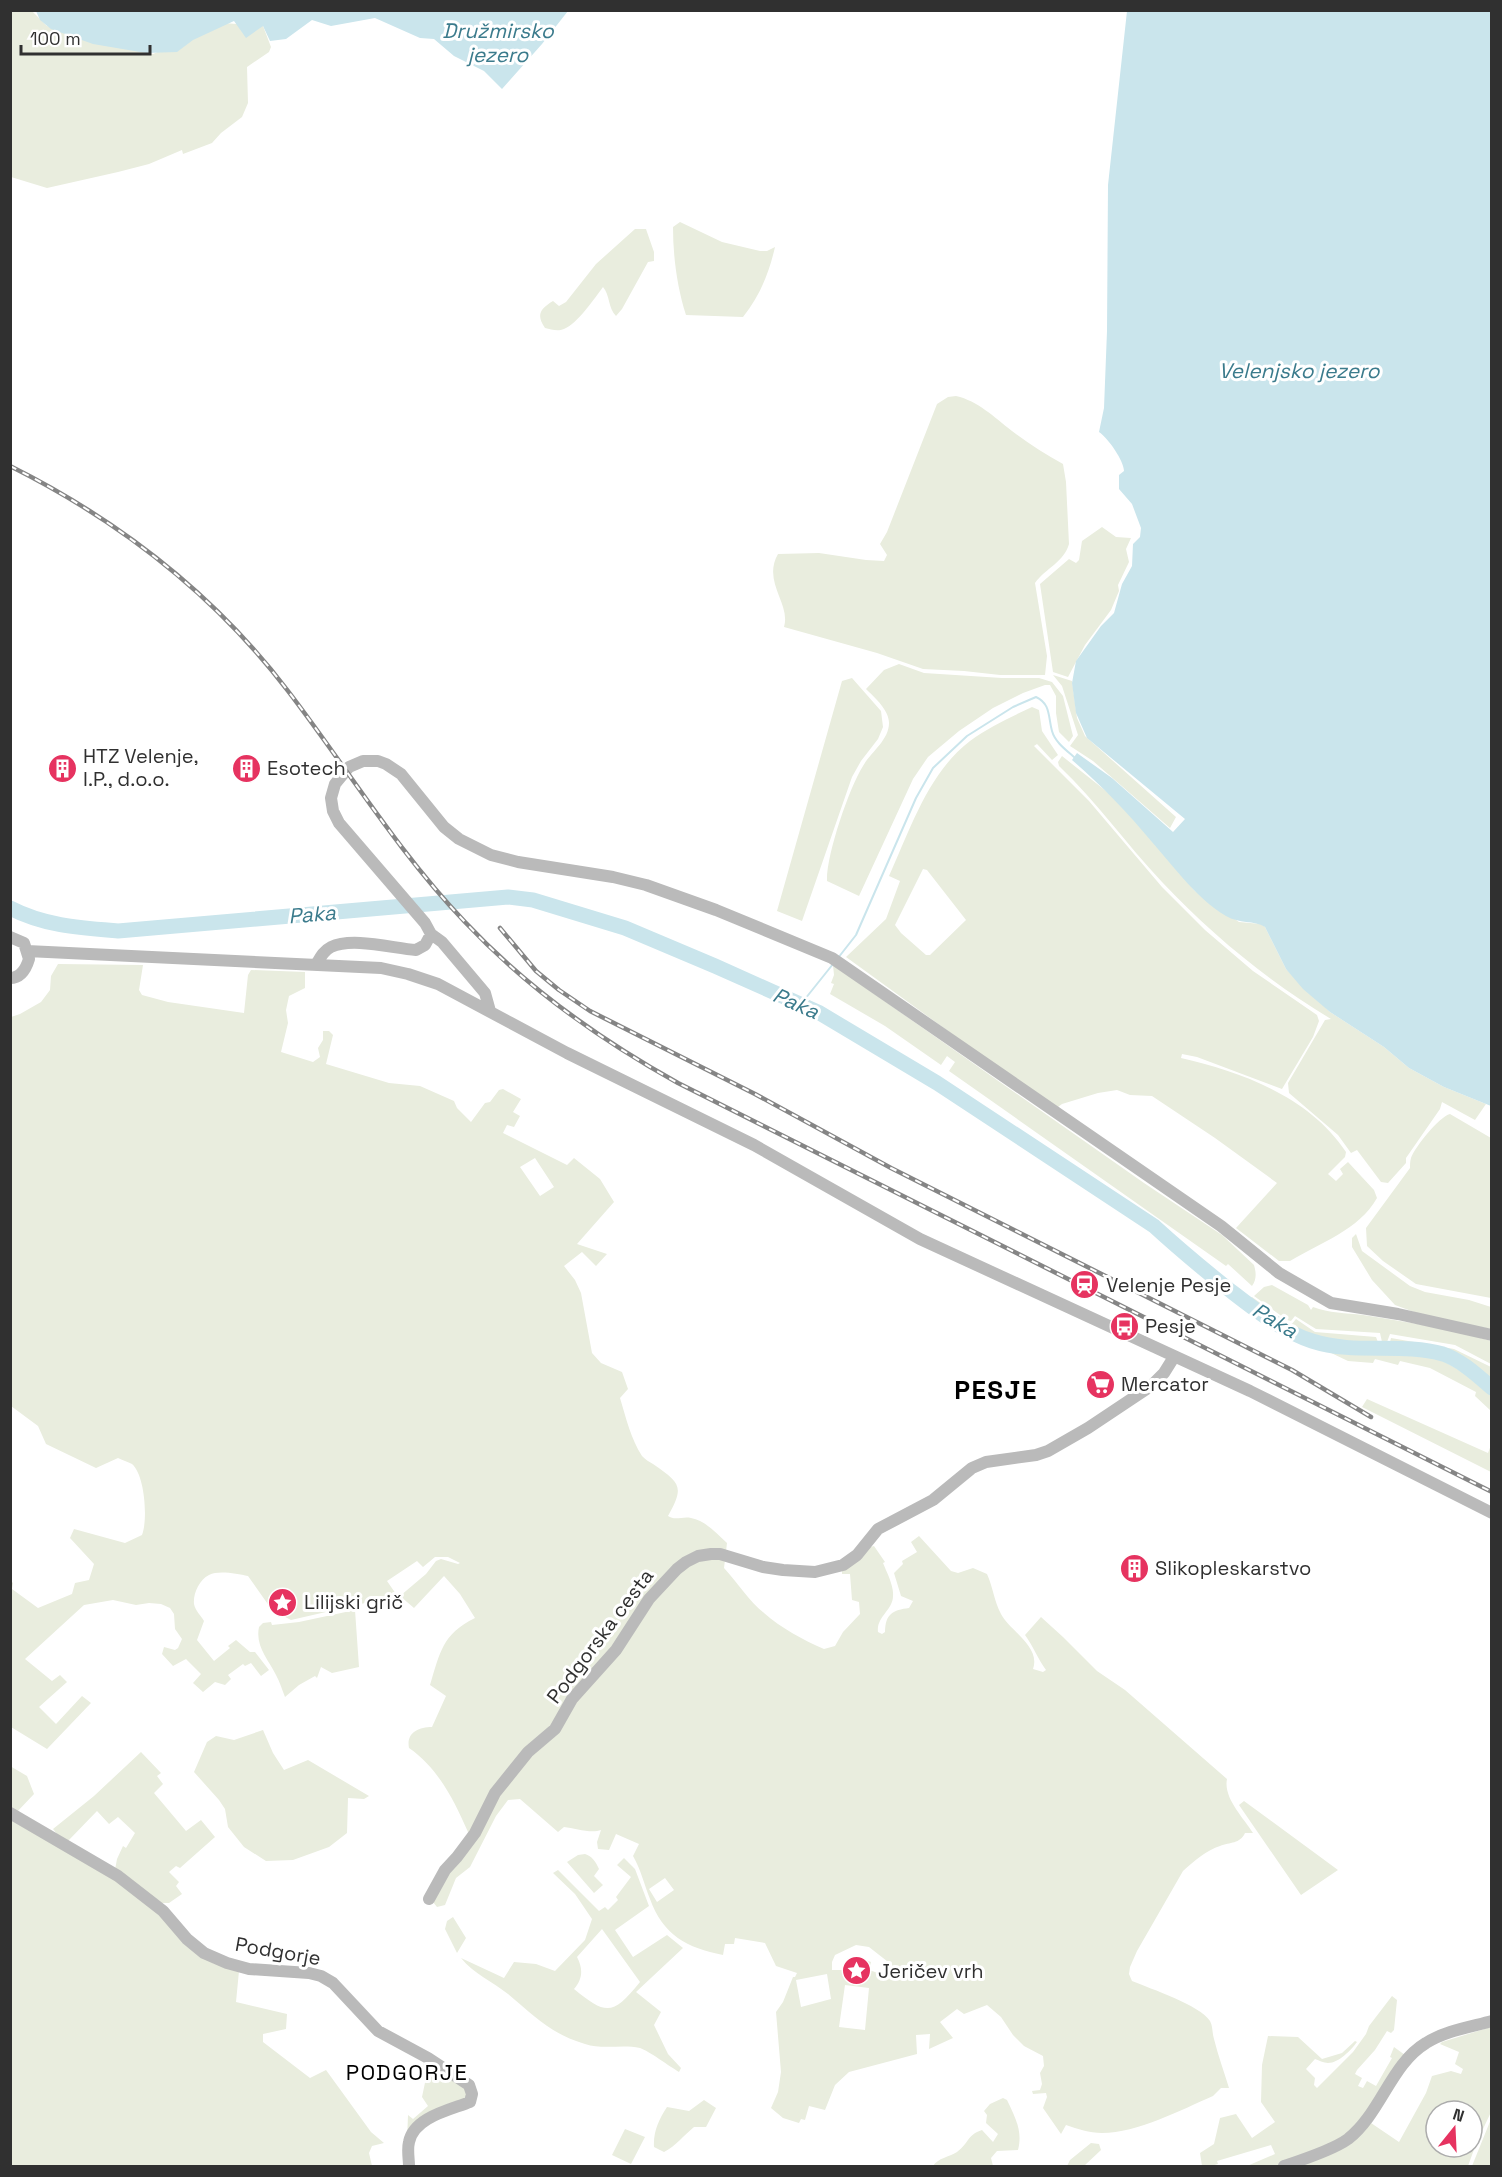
<svg xmlns="http://www.w3.org/2000/svg" width="1502" height="2177" font-family="'Space Grotesk',sans-serif">
	<style>
		.green { fill: #e9edde; fill-rule: evenodd }
		.water { fill: #cae5ec }
		.lines { fill: none; stroke-linecap: round; stroke-linejoin: round }
		.stream { stroke: #cae5ec; stroke-width: 2 }
		.river { stroke: #cae5ec; stroke-width: 15 }
		.secondary { stroke: #bababa; stroke-width: 12 }
		.rail-casing { stroke: #858585; stroke-width: 4.5 }
		.rail { stroke: #fff; stroke-width: 2; stroke-dasharray: 7; stroke-linecap: butt }
		.labels { text-anchor: middle; dominant-baseline: central; stroke-width: 6; stroke-linejoin: round; paint-order: stroke }
		.poi-label { font-size: 20px; fill: #303030; stroke: #fff; text-anchor: start }
		.street-label { font-size: 20px; fill: #303030; stroke: #fff }
		.water-label { font-size: 21px; font-style: italic; fill: #3b7b8c; stroke: #fff }
		.quarter-label { font-size: 22px; letter-spacing: 1.5px; fill: #000; stroke: #fff }
		.district-label { font-size: 26px; font-weight: bold; letter-spacing: 1.5px; fill: #000; stroke: #fff }
	</style>
	<rect width="100%" height="100%" fill="#fff"/>
	<path class="green" d="M11 11H32L47 26 153 54 224 23 263 26 271 47 269 52 247 67 248 103 242 117 221 133 212 143 183 154 182 150 149 164 118 172 47 188 11 177Z
		M680 222 722 242 760 251H767L775 247C769 273 760 296 743 317L686 315C677 287 673 256 673 227Z
		M635 229H646L647 232 654 252V261L648 262 622 309 616 316C608 308 610 295 603 287 595 298 577 324 564 329 557 332 551 329 545 328 536 315 540 309 553 301L559 306 566 302 596 264Z
		M956 396C978 401 994 417 1012 431 1028 443 1045 454 1063 464L1066 482 1069 544C1064 562 1046 568 1035 583L1047 656 1045 675H1000L964 671 923 669 877 653 784 627C791 604 762 582 778 554L819 553 866 560 884 561 887 555 880 544 887 532 937 404 948 397Z
		M1102 527 1116 537 1131 538 1126 549 1129 562 1118 585 1119 591 1111 610 1085 645 1068 677 1053 672 1040 584 1069 559 1076 563 1079 560 1082 541Z
		M899 664 924 673 1002 678H1039L1052 682 1063 696 1073 736 1069 742 1059 732 1056 713V696L1050 685H1045L1023 693 993 708 959 731 928 757 913 779 859 896 827 881C826 856 849 788 863 766 871 752 889 740 889 723 889 710 875 698 866 689L884 670Z
		M1053 675 1072 681 1077 718 1085 736 1176 817 1170 828 1093 761 1070 746 1078 735 1062 686Z
		M852 678 881 711 883 727 878 739 861 761 852 777 802 921 777 911 842 681Z
		M1032 707 1039 710 1042 731 1058 755 1052 760 1037 744 1034 746 1089 801 1162 887 1205 930 1253 971 1317 1015 1319 1021 1313 1037 1282 1089 1197 1057 1182 1054 1181 1058C1242 1072 1310 1097 1346 1152L1345 1157 1328 1174 1336 1181 1343 1174 1340 1169 1348 1162 1374 1190 1377 1198C1359 1230 1320 1243 1290 1261H1279L1236 1228 1277 1183 1215 1138 1152 1096 1130 1095 1117 1090 1098 1093 1062 1104 1058 1107 1010 1076 846 957 886 919 900 881 889 876C910 830 928 773 970 741 989 727 1011 717 1032 707ZM923 869 927 870 966 920 930 955H926L901 933 895 925Z
		M1062 756 1116 799 1195 891 1239 922 1261 924 1265 927 1286 969 1330 1012 1384 1047 1409 1068 1444 1087 1486 1104 1475 1120 1442 1102 1440 1109 1406 1158V1163L1388 1183 1381 1182 1357 1150 1351 1153 1338 1135 1289 1093 1288 1083 1325 1020 1331 1019C1268 981 1212 935 1162 882 1126 844 1097 802 1059 766L1058 762Z
		M58 964 143 965 139 990 142 995 168 1002 244 1013 248 975 251 970 305 972V988L289 996 286 1010 288 1023 281 1052 313 1062 320 1057 318 1048 323 1040V1031H329L333 1035 326 1064 389 1083 420 1086 454 1101 457 1108 471 1122 485 1103 490 1102 499 1090 503 1089 521 1099 513 1112 520 1116 514 1127 507 1125 503 1133 567 1165 574 1158 600 1179 614 1202 577 1244 607 1254 596 1266 582 1252 564 1266 575 1280 581 1293 592 1353 601 1363 622 1372 628 1389 620 1398C626 1418 631 1439 642 1456 645 1459 649 1462 653 1464 680 1483 685 1486 668 1516 675 1521 683 1516 691 1518 706 1521 716 1533 727 1543L724 1568C737 1582 749 1601 764 1613 781 1628 803 1640 824 1649L835 1646 843 1632 860 1614 859 1602 852 1600 850 1574H842V1569L867 1548 874 1546 885 1562 883 1563C887 1573 894 1586 893 1596 893 1610 876 1617 878 1632L882 1634 885 1632C885 1614 893 1610 909 1608L913 1601 901 1596 894 1573 903 1564 902 1561 917 1552 911 1542 919 1536 951 1571 958 1573 973 1568 987 1574C993 1587 994 1601 1001 1614 1010 1631 1041 1647 1033 1669L1043 1672 1046 1670C1038 1659 1033 1646 1025 1635L1041 1617 1063 1637 1097 1671 1125 1690 1227 1779C1223 1798 1244 1818 1253 1833H1245C1240 1844 1230 1842 1220 1846 1207 1850 1194 1861 1183 1871L1137 1951 1130 1967 1129 1974 1132 1981C1151 1989 1200 2005 1210 2021 1213 2026 1212 2033 1214 2039 1218 2055 1224 2072 1229 2088H1221L1213 2096C1181 2110 1137 2133 1102 2133 1089 2133 1078 2129 1066 2125L1061 2134 1043 2108 1047 2097 1046 2093 1033 2094 1032 2091 1040 2090 1042 2084 1040 2073 1044 2066 1043 2056 1024 2046 1013 2035 1001 2017 987 2005 964 2014 957 2009 940 2022 953 2038 929 2049 930 2034 916 2035 917 2054 849 2072 835 2085 825 2110 809 2106 805 2120 801 2119 799 2123 783 2118 771 2108 778 2092 781 2072 776 2012 783 2002 793 1977H795L797 1973 776 1966 765 1943 735 1938 734 1944H725L723 1955C687 1948 663 1935 650 1899 644 1884 641 1870 633 1856L639 1844 616 1834 609 1850 598 1849 597 1842 601 1830C591 1834 575 1828 564 1827L558 1832 520 1799 508 1800 496 1816 470 1867 456 1878 445 1905 437 1907 433 1902 467 1837 468 1832C454 1800 438 1768 409 1748 406 1733 418 1727 432 1727L446 1696 430 1685C440 1653 442 1634 475 1618L460 1594 444 1576 414 1608 400 1596 426 1574 436 1561 441 1559 458 1564 460 1563 448 1557H435L423 1567 417 1561 387 1581 396 1594 387 1598 291 1620 272 1610 248 1576C237 1574 219 1570 209 1575 199 1580 193 1594 194 1604 195 1610 201 1616 204 1621L197 1640 214 1661 230 1648 228 1646 236 1640 250 1652H255L269 1670 261 1676 251 1663 245 1666 243 1664 228 1675 231 1679 225 1685 215 1682 203 1692 193 1683 201 1674 186 1659 173 1666 162 1654 164 1647 175 1650 178 1648 182 1639 175 1629 174 1614 170 1608 161 1604 149 1603 136 1605 113 1600 84 1605 25 1659 52 1681 60 1675 67 1682 39 1707 56 1724 82 1696 91 1703 47 1749 11 1727V1581L13 1583 12 1589 38 1608 72 1594 75 1583 89 1580 94 1564 70 1538 74 1529 125 1543 142 1535C148 1520 145 1475 132 1464 128 1462 122 1460 118 1458L96 1468 46 1444 38 1426 11 1406V1017L20 1014 41 1002 50 990 51 976ZM535 1158 554 1187 540 1196 520 1167ZM665 1878 674 1890 657 1902 649 1889ZM856 1945 869 1947 892 1965 884 1975 869 1970 871 1962 861 1958 848 1959 849 1970H832V1962L835 1955ZM827 1974 831 1999 801 2007 796 1980ZM845 1985 869 1988 865 2030 839 2027Z
		M833 965 1144 1183 1222 1235 1254 1265C1256 1272 1257 1279 1252 1286L1228 1264 1226 1266 949 1071 955 1062 947 1056 941 1065 885 1026 830 994 834 984 831 983 834 975Z
		M1450 1114 1491 1138V1298L1416 1284 1383 1261 1367 1246 1366 1228 1410 1168C1410 1165 1410 1161 1411 1158 1415 1147 1439 1117 1450 1114Z
		M1356 1234 1362 1251 1410 1286 1425 1292 1469 1300 1491 1307V1329L1425 1316 1395 1305 1372 1280 1352 1247V1238Z
		M1272 1285 1308 1305 1311 1310 1313 1307C1329 1313 1346 1313 1363 1315 1406 1322 1450 1328 1491 1341V1364L1455 1345 1390 1334 1387 1342H1382L1380 1333 1316 1329 1295 1316 1291 1321 1287 1320 1254 1296 1264 1287Z
		M1252 1297 1291 1325 1296 1319 1315 1332 1376 1337 1379 1345C1332 1347 1283 1332 1248 1300Z
		M1391 1338 1454 1349 1491 1367V1382C1457 1351 1435 1344 1389 1346Z
		M1327 1351 1411 1353 1428 1356 1445 1362 1468 1375 1491 1395V1411L1475 1396 1476 1392 1430 1368 1400 1361 1398 1365 1375 1359 1373 1363 1348 1361Z
		M1367 1399 1488 1453 1491 1445V1472L1362 1407Z
		M355 1610 359 1667 332 1673 321 1667 317 1678 315 1676 299 1685 285 1697C282 1690 280 1682 276 1675 268 1659 255 1646 259 1627L263 1623 271 1622 272 1625 299 1622Z
		M263 1730 273 1753 284 1770 308 1760 369 1796 364 1799 348 1798 347 1833 329 1847 293 1860 266 1861 244 1847 228 1827 225 1809 219 1800 194 1772 207 1742 216 1736 234 1740Z
		M141 1752 161 1773 157 1776 163 1784 154 1793 186 1831 201 1820 215 1837 180 1868 176 1866 169 1872 179 1882 176 1886 182 1894 169 1903H162L115 1870 117 1859 123 1846 126 1848 135 1833 118 1817 109 1824 97 1811 68 1841 57 1834 53 1829 94 1796Z
		M10 1766 27 1776 34 1794 16 1813 11 1809Z
		M1244 1801 1338 1870 1301 1895 1239 1805Z
		M10 1817 117 1879 175 1927 239 1971 236 2002 287 2014 286 2029 263 2034V2042L310 2078 326 2070 371 2132 384 2143 372 2146 369 2153 372 2166H124L120 2165 11 2166Z
		M585 1854C592 1856 596 1862 599 1869L594 1876 603 1885 594 1893 567 1862 578 1855Z
		M624 1858 635 1869 649 1906 615 1930 633 1957 667 1935 683 1948 636 1992 661 2012 654 2025 668 2054 681 2068 679 2072C669 2066 649 2051 640 2048 622 2044 603 2050 585 2044 549 2033 536 2017 508 1994 493 1982 474 1974 461 1958L504 1978 514 1962 536 1964 555 1971 585 1940 592 1919 575 1894 553 1873 558 1870 599 1911 605 1907 608 1910 618 1900 616 1897 631 1877 617 1865ZM602 1929 640 1982C613 2015 607 2016 574 1989 583 1979 583 1968 577 1957Z
		M453 1917 466 1938 457 1953 445 1929 447 1921Z
		M1392 1996 1397 2000 1394 2030 1391 2033 1387 2031 1375 2050 1357 2070 1355 2074 1362 2078 1358 2086 1363 2088 1367 2081 1376 2086 1392 2058 1390 2057 1394 2047 1405 2055 1371 2106 1346 2135 1316 2151 1276 2166H1247L1275 2154 1271 2145 1217 2161 1218 2164 1211 2166H1202L1200 2153 1214 2144 1220 2118 1236 2114 1252 2138 1275 2122 1261 2102 1262 2065 1268 2036 1298 2037 1322 2059 1342 2053 1355 2041 1357 2042C1351 2050 1339 2063 1328 2063 1324 2063 1318 2060 1315 2059L1306 2069 1315 2078 1314 2085 1317 2088 1353 2052 1366 2034 1369 2026Z
		M1491 2027V2112L1476 2144 1468 2166H1302L1341 2148 1354 2140 1371 2123 1399 2142 1426 2093 1432 2076 1451 2071 1461 2074 1463 2069 1455 2064 1459 2052 1440 2044 1442 2042ZM1436 2111H1472V2147H1436Z
		M425 2061 466 2086 467 2099 444 2111 407 2141 408 2115 413 2119 428 2106 422 2097 426 2078 418 2074Z
		M1003 2098 1007 2100C1015 2117 1023 2131 1018 2150L997 2151 991 2158 993 2166H933C938 2158 949 2157 957 2152 969 2143 967 2135 982 2130L993 2142 998 2134 986 2123 987 2115 984 2111 990 2104Z
		M704 2100 716 2108 706 2127H694C684 2135 676 2146 664 2152L654 2147C653 2132 659 2119 667 2107L689 2111Z
		M1491 2119V2166H1472Z
		M625 2129 645 2137 631 2164 612 2155Z
		M1091 2143 1099 2144 1101 2150 1084 2166H1067L1070 2160Z"/>
	<path class="water" d="M36 11H568L542 44 502 89 484 71 454 56 434 39 420 38 375 18 331 26 312 20 286 39 270 41 263 26 246 38 234 21 193 40 177 52 146 53 93 44 51 29 40 20Z
		M1127 11H1491V1106L1444 1087 1409 1068 1384 1047 1330 1012 1303 989 1286 969 1265 927C1254 920 1239 924 1226 916 1196 898 1175 868 1152 842 1127 812 1101 785 1072 760L1077 753 1112 778 1173 832 1185 819 1087 738 1076 713 1072 683 1076 661 1101 626 1114 613 1122 584 1132 566 1133 544 1140 537 1141 528 1132 504 1119 489V475L1124 471C1124 461 1108 438 1099 432L1104 408 1107 331 1108 185Z"/>
	<g class="lines">
		<path class="stream" d="M838 958 856 935 916 798 933 768 967 736 1013 707 1036 697C1051 704 1048 717 1052 731 1055 742 1066 750 1074 757
			M801 1004 833 964"/>
		<path class="river" d="M10 908C45 926 80 928 118 931L508 897 533 900 625 928 715 966 818 1012 937 1083 1154 1226C1178 1248 1202 1268 1227 1288 1253 1308 1281 1331 1312 1341 1355 1355 1401 1342 1443 1354 1461 1360 1478 1376 1492 1388"/>
		<path class="secondary" d="M10 937 24 943 29 959C26 969 21 978 10 978
			M27 951 381 968 408 974 438 984 567 1053 754 1145 920 1239 1250 1391 1492 1513
			M316 965C320 958 323 951 331 947 352 937 392 948 416 950L425 945 431 934
			M490 1011 485 993 442 942 431 934 425 923 339 823 333 811 331 798 335 784 349 767 363 761H378L386 764 401 774 444 827 459 839 491 855 518 862 613 877 646 885 716 910 832 958 1221 1226 1279 1273 1331 1303 1398 1314 1492 1335
			M10 1813 118 1876 163 1911 187 1939 204 1953 227 1963 249 1969 309 1973 321 1976 333 1983 378 2031 428 2058 469 2085 472 2094 470 2102C450 2110 414 2117 409 2142 407 2150 409 2159 409 2166
			M429 1899 445 1870 457 1857 475 1833 495 1793 528 1752 555 1729 572 1699 616 1650 649 1599 677 1569 686 1562 698 1556 711 1554H720L763 1567 783 1570 815 1572 843 1565 857 1555 878 1529 933 1500 972 1468 986 1462 1036 1455 1048 1451 1088 1428 1151 1386 1164 1373 1174 1357
			M1284 2166C1302 2160 1333 2150 1348 2139 1381 2113 1391 2064 1426 2043 1445 2031 1470 2027 1492 2021"/>
		<defs>
			<path id="rail" d="M10 466C118 520 215 595 288 691 347 768 398 852 465 922 527 988 599 1039 678 1083L1492 1492
				M500 928 536 971 559 990 590 1011 755 1094 891 1168 1292 1370 1371 1417"/>
		</defs>
		<use href="#rail" class="rail-casing"/>
		<use href="#rail" class="rail"/>
	</g>
	<defs>
		<symbol id="building-disc" viewBox="-11 -11 22 22"><circle r="9.5" fill="#e63360" stroke="#fff"/><path d="M-4-6H4V6H1V3H-1V6H-4ZM-2.5-4.3h1.7v1.8h-1.7ZM.8-4.3h1.7v1.8H.8ZM-2.5-1h1.7V.8h-1.7ZM.8-1h1.7V.8H.8Z" fill="#fff"/></symbol>
		<symbol id="station-disc" viewBox="-11 -11 22 22"><circle r="9.5" fill="#e63360" stroke="#fff"/><path d="M-3-6H3Q5-6 5-4V2Q5 4 3 4L4.5 6H3L1.5 4h-3L-3 6H-4.5L-3 4Q-5 4-5 2V-4Q-5-6-3-6ZM-3.5-4v3h7v-3ZM-3.5 1v1.5H-2V1ZM2 1v1.5H3.5V1Z" fill="#fff"/></symbol>
		<symbol id="bus-disc" viewBox="-11 -11 22 22"><circle r="9.5" fill="#e63360" stroke="#fff"/><path d="M-5-6H5V4H4V6H2V4H-2V6H-4V4H-5ZM-3.5-4V0h7V-4ZM-3.5 1.2v1.5H-2V1.2ZM2 1.2v1.5H3.5V1.2Z" fill="#fff"/></symbol>
		<symbol id="supermarket-disc" viewBox="-11 -11 22 22"><circle r="9.5" fill="#e63360" stroke="#fff"/><path d="M-6-5.5h2.5l.6 2H6L4.5 2H-2.5L-4.4-4H-6ZM-1.5 3.2a1.3 1.3 0 1 0 .1 0ZM3 3.2a1.3 1.3 0 1 0 .1 0Z" fill="#fff"/></symbol>
		<symbol id="sight-disc" viewBox="-11 -11 22 22"><circle r="9.5" fill="#e63360" stroke="#fff"/><path d="M0-6L1.8-2.2L6-1.7L2.9 1.2L3.7 5.4L0 3.3L-3.7 5.4L-2.9 1.2L-6-1.7L-1.8-2.2Z" fill="#fff"/></symbol>
	</defs>
	<g fill-rule="evenodd">
		<use href="#building-disc" x="46" y="752" width="33" height="33"/>
		<use href="#building-disc" x="230" y="752" width="33" height="33"/>
		<use href="#station-disc" x="1068" y="1268" width="33" height="33"/>
		<use href="#bus-disc" x="1108" y="1310" width="33" height="33"/>
		<use href="#supermarket-disc" x="1084" y="1368" width="33" height="33"/>
		<use href="#building-disc" x="1118" y="1552" width="33" height="33"/>
		<use href="#sight-disc" x="266" y="1586" width="33" height="33"/>
		<use href="#sight-disc" x="840" y="1954" width="33" height="33"/>
	</g>
	<g class="labels">
		<g class="poi-label">
			<text x="83" y="756">HTZ Velenje,<tspan x="83" dy="23">I.P., d.o.o.</tspan></text>
			<text x="267" y="768">Esotech</text>
			<text x="1106" y="1285">Velenje Pesje</text>
			<text x="1145" y="1326">Pesje</text>
			<text x="1121" y="1384">Mercator</text>
			<text x="1155" y="1568">Slikopleskarstvo</text>
			<text x="304" y="1602">Lilijski grič</text>
			<text x="878" y="1971">Jeričev vrh</text>
		</g>
		<g class="street-label">
			<text transform="translate(600 1636) rotate(-53)">Podgorska cesta</text>
			<text transform="translate(278 1951) rotate(10)">Podgorje</text>
		</g>
		<g class="water-label">
			<text x="498" y="30">Družmirsko<tspan x="498" dy="24">jezero</tspan></text>
			<text x="1299" y="370">Velenjsko jezero</text>
			<text transform="translate(312 914) rotate(-5)">Paka</text>
			<text transform="translate(796 1003) rotate(24)">Paka</text>
			<text transform="translate(1275 1320) rotate(31)">Paka</text>
		</g>
		<g class="quarter-label">
			<text x="407" y="2072">PODGORJE</text>
		</g>
		<g class="district-label">
			<text x="996" y="1390">PESJE</text>
		</g>
	</g>
	<rect width="1502" height="2177" fill="none" stroke="#303030" stroke-width="24"/>
	<g transform="translate(1454 2129) rotate(18)"><circle r="28" fill="#ffffff" stroke="#acacac" stroke-width="1.5"/>
	<path d="M0-4.5L10 22L0 15L-10 22Z" fill="#e63360"/>
	<text y="-9" font-size="16" font-weight="bold" text-anchor="middle" fill="#303030">N</text>
	</g>
	<path d="M21 45v9h129v-9" fill="none" stroke="#303030" stroke-width="3"/>
	<text x="30" y="45" font-size="18" fill="#303030" stroke="#ffffff" stroke-width="4.5" paint-order="stroke">100 m</text>
</svg>
